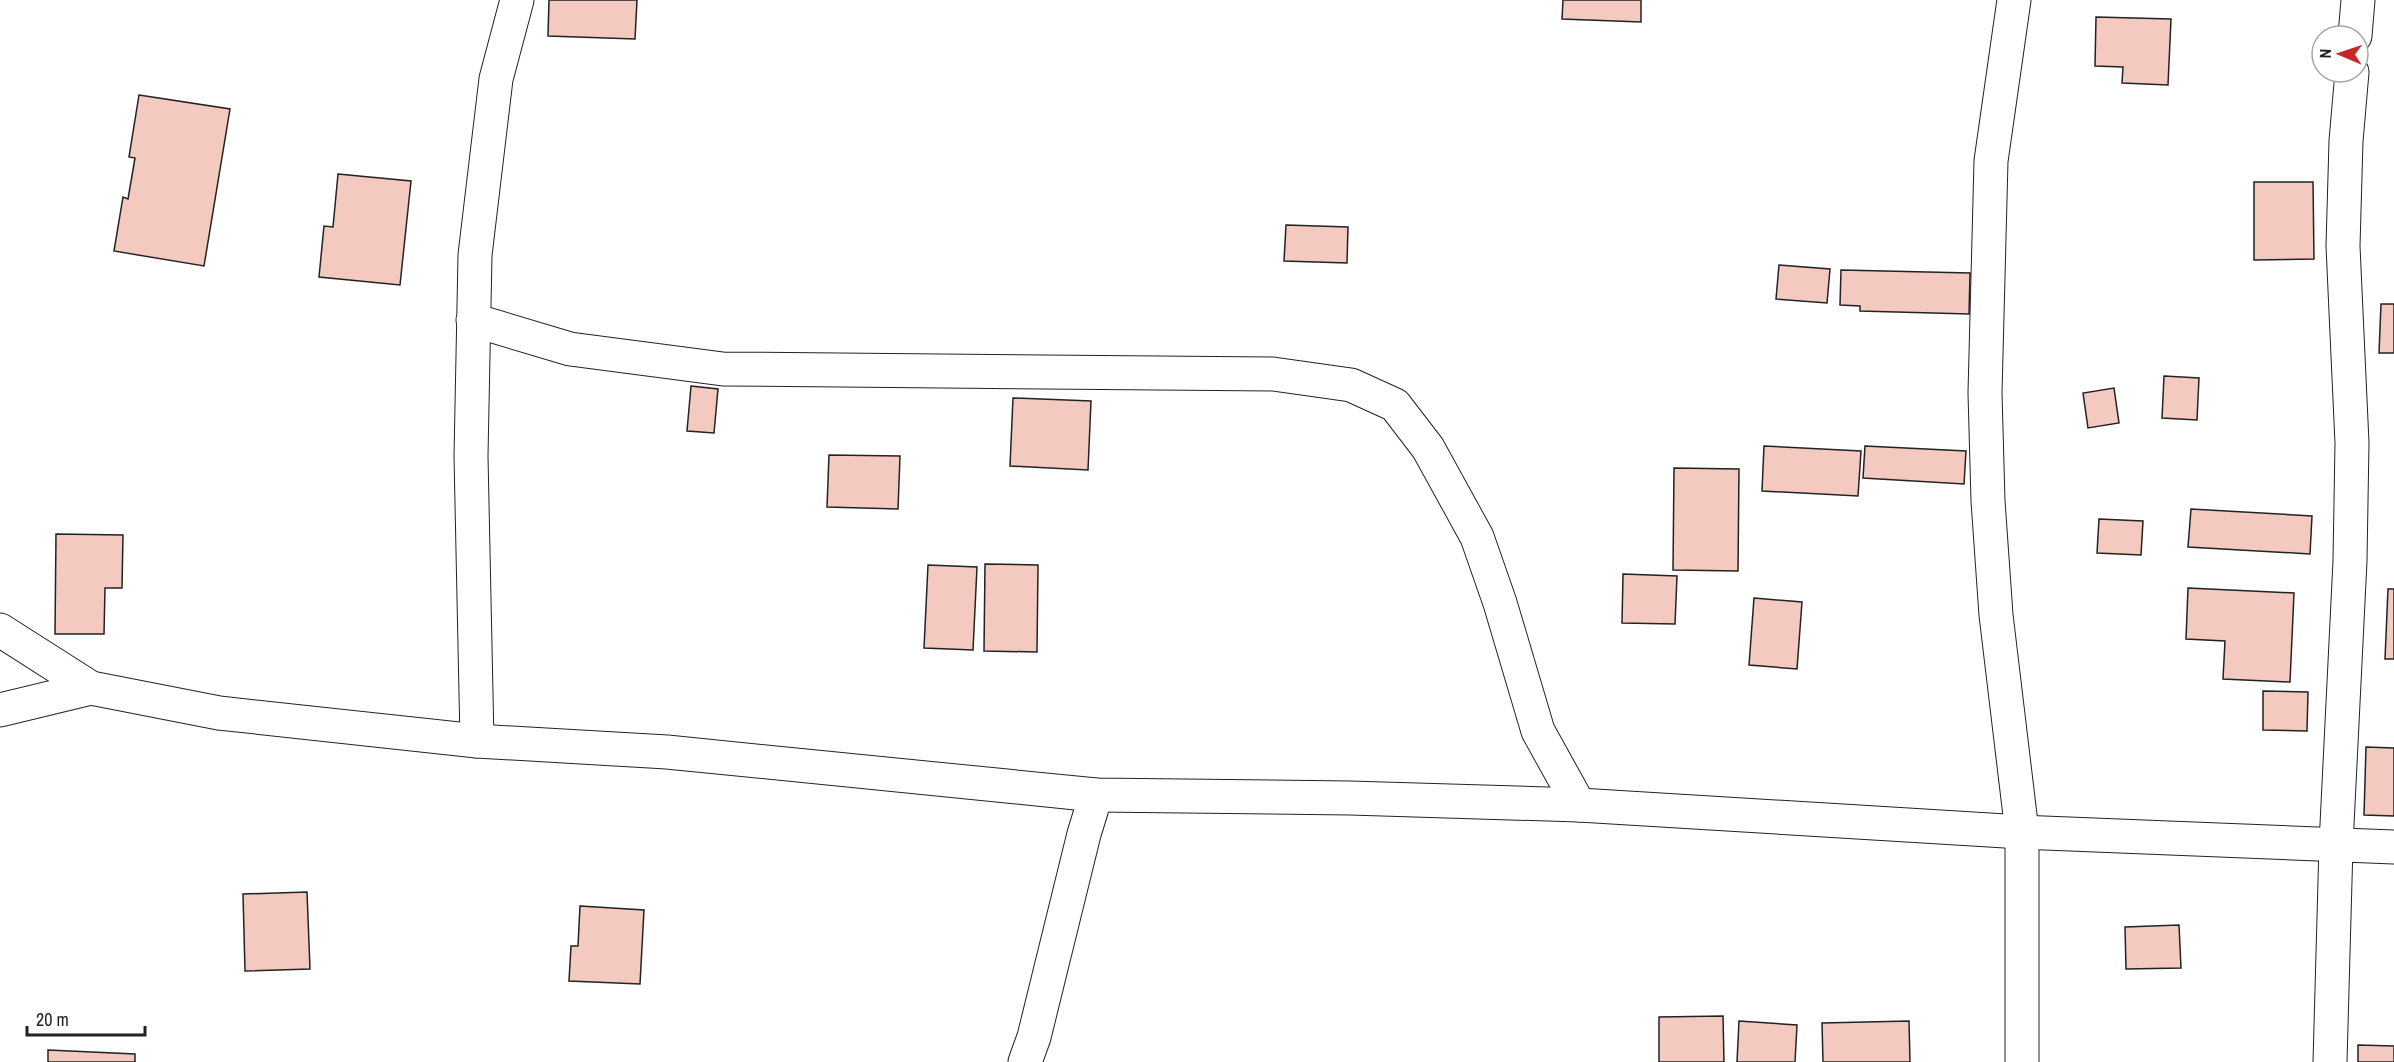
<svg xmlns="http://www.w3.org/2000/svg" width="2394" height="1062" font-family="'Archivo Narrow',sans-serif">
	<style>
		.building { fill: #f3c9c0; stroke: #222; stroke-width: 1.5 }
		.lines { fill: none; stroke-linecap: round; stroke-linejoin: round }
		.minor-casing { stroke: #222; stroke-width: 35 }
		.secondary-casing { stroke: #222; stroke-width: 35 }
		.minor { stroke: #fff; stroke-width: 33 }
		.secondary { stroke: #fff; stroke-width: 33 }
	</style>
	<rect width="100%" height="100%" fill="#fff"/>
	<path class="building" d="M549 0H637L635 39 548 36Z
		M1563 0H1641V22L1562 19Z
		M2096 17 2171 19 2168 85 2122 83 2123 67 2095 66Z
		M139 95 230 109 204 266 114 251 123 197 128 199 135 158 129 157Z
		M338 174 411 181 400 285 319 277 324 226 333 227Z
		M2254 182H2313L2314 259 2254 260Z
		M1286 225 1348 227 1347 263 1284 261Z
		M1779 265 1830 269 1827 303 1776 299Z
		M1841 270 1970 273 1969 314 1860 311V306L1840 305Z
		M2381 304H2394V353H2379Z
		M2164 376 2199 378 2197 420 2162 418Z
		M691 386 718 389 714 433 687 431Z
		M2114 388 2119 423 2088 428 2083 393Z
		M1013 398 1091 401 1088 470 1010 466Z
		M1764 446 1861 451 1858 496 1762 491Z
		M1865 446 1966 451 1964 484 1863 478Z
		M829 455 900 456 898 509 827 507Z
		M1674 468 1739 469 1738 571 1673 570Z
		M2191 509 2312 516 2310 554 2188 547Z
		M2099 519 2143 521 2141 555 2097 553Z
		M56 534 123 535 122 588H105L104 634H55Z
		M985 564 1038 565 1037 652 984 651Z
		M928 565 977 567 973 650 924 648Z
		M1623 574 1677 576 1675 624 1622 623Z
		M2188 588 2294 593 2290 682 2223 679 2225 641 2186 639Z
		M2388 589H2394V659H2385Z
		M1754 598 1802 602 1797 669 1749 665Z
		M2263 691 2308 692 2307 731 2263 730Z
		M2366 747 2394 748V816L2364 815Z
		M307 892 310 969 245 971 243 894Z
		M580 906 644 910 640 984 569 981 571 946H578Z
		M2179 925 2181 968 2126 969 2125 927Z
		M1723 1016 1724 1062H1659V1017Z
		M1739 1021 1797 1025 1795 1062H1737Z
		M1909 1021 1910 1062H1823L1822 1023Z
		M2358 1045 2394 1046V1062H2358Z
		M48 1050 135 1054V1062H48Z"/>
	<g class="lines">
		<defs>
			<path id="minor" d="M2014 0 1991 161 1985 393 1988 501 1996 615 2022 832V1062
				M2355 36 2358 0
				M473 320 570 349 723 369 1273 374 1351 385 1395 405 1428 448 1477 537 1500 603 1538 731 1579 805
				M0 710 91 688
				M477 741 471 456 475 255 496 79 517 0
				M1025 1062 1034 1037 1084 834 1096 795
				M2330 1062 2336 845 2350 561 2352 443 2343 246 2346 141 2352 72"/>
			<path id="secondary" d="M0 630 91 688 219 713 477 741 667 752 1096 795 1350 798 1579 805 2022 832 2394 847"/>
		</defs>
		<use href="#minor" class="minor-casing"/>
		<use href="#secondary" class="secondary-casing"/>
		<use href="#minor" class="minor"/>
		<use href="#secondary" class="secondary"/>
	</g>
	<g transform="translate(2340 54) rotate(272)"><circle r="28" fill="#ffffff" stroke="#a7a7a7" stroke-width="1.5"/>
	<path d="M0-4.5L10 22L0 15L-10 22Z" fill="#c62828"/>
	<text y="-9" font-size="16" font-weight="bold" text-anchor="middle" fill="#222222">N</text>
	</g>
	<path d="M27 1026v9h118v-9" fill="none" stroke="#222222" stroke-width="3"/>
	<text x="36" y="1026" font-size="18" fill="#222222" stroke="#ffffff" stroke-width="4.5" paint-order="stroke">20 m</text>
</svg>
